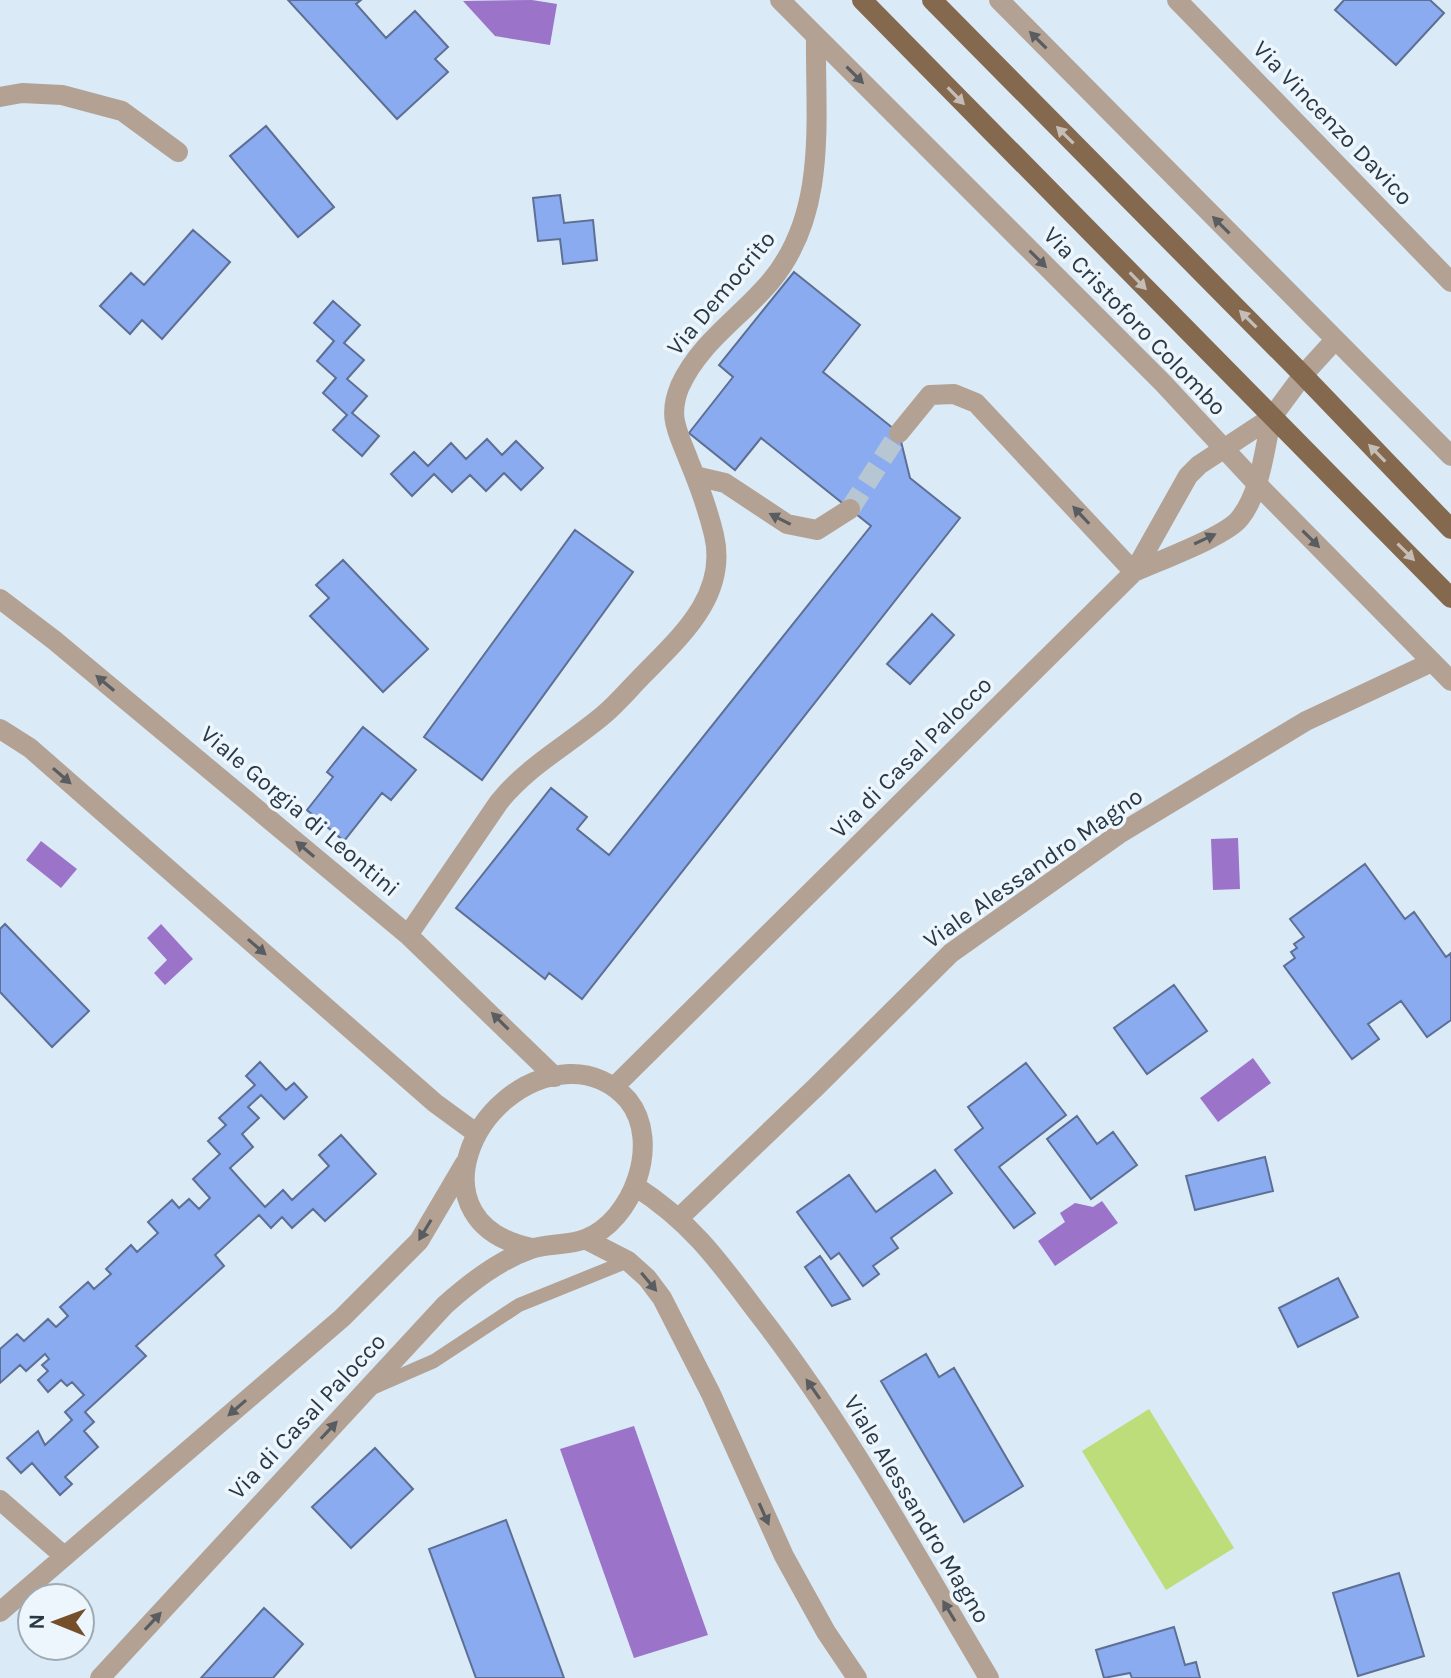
<svg xmlns="http://www.w3.org/2000/svg" width="1451" height="1678" font-family="Karla,sans-serif">
	<style>
		.green { fill: #bcdd7a }
		.water { fill: #9b73c9 }
		.building { fill: #8aabef; stroke: #5d6f94; stroke-width: 2 }
		.lines { fill: none; stroke-linecap: round; stroke-linejoin: round }
		.minor-tunnel { stroke: #b6c6d3; stroke-width: 20; stroke-dasharray: 20 10; stroke-linecap: butt }
		.service { stroke: #b3a294; stroke-width: 14 }
		.minor { stroke: #b3a294; stroke-width: 20 }
		.tertiary { stroke: #b3a294; stroke-width: 20 }
		.primary { stroke: #85694e; stroke-width: 20 }
		.oneway { fill: #595d61 }
		.oneway2 { fill: #c4beb7 }
		.labels { text-anchor: middle; dominant-baseline: central; stroke-width: 7; stroke-linejoin: round; paint-order: stroke }
		.street-label { font-size: 24px; fill: #283845; stroke: #eef6fd }
	</style>
	<rect width="100%" height="100%" fill="#daeaf7"/>
	<path class="green" d="M1149 1409 1234 1548 1166 1590 1082 1451Z"/>
	<path class="water" d="M532 0 557 4 550 45 495 36 463 1Z
		M1238 838 1240 889 1213 890 1211 839Z
		M41 841 77 869 61 888 26 860Z
		M161 924 193 959 165 985 154 973 167 960 147 938Z
		M1253 1058 1271 1083 1218 1122 1200 1098Z
		M1102 1201 1118 1223 1055 1266 1038 1241 1065 1222 1060 1213 1075 1203 1093 1207Z
		M634 1426 708 1635 634 1658 560 1449Z"/>
	<path class="building" d="M288 0H361L356 4 386 38 415 11 448 47 435 59 448 72 397 119Z
		M1344 0H1430L1444 13 1396 65 1335 10Z
		M266 126 334 207 298 237 230 156Z
		M560 195 564 223 593 220 597 260 563 264 560 239 538 241 533 198Z
		M193 230 230 262 162 339 142 320 130 334 100 306 131 273 144 285Z
		M794 272 860 325 823 372 899 433 910 478 960 518 582 999 549 973 545 979 456 908 551 788 587 817 577 829 609 855 871 526 761 438 735 470 689 433 733 377 719 365Z
		M333 301 360 325 344 343 364 360 347 379 367 396 352 413 379 436 362 456 333 430 347 415 323 393 336 378 317 361 334 341 314 323Z
		M487 439 502 455 516 441 543 468 521 490 504 473 486 491 470 475 452 492 434 474 412 496 391 474 414 452 428 466 451 443 466 459Z
		M575 530 633 572 482 780 424 737Z
		M343 560 428 649 383 692 310 616 329 598 316 585Z
		M932 614 954 635 910 684 887 664Z
		M363 727 416 770 391 800 382 793 344 841 307 810 333 777 327 772Z
		M1365 864 1405 919 1414 912 1446 957 1451 953V1020L1427 1037 1401 1001 1368 1024 1379 1039 1352 1059 1284 966 1295 958 1291 952 1297 948 1294 944 1304 937 1290 919Z
		M5 924 89 1011 52 1047 0 992V929Z
		M1174 985 1207 1031 1147 1074 1114 1028Z
		M260 1062 286 1090 294 1083 307 1097 284 1119 261 1095 248 1107 259 1118 242 1134 253 1147 230 1168 265 1207 283 1190 292 1200 329 1166 319 1155 341 1135 376 1174 325 1221 313 1209 292 1228 282 1217 271 1228 259 1215 215 1255 224 1266 136 1346 146 1356 85 1412 94 1422 84 1431 98 1447 65 1477 72 1484 60 1495 32 1463 21 1473 7 1458 38 1431 45 1445 72 1420 65 1412 84 1395 72 1382 67 1386 61 1380 48 1392 38 1380 48 1371 42 1365 49 1359 45 1354 26 1371 20 1365 0 1383V1349L17 1334 24 1341 48 1319 56 1327 68 1316 60 1307 88 1282 94 1289 111 1274 106 1269 131 1245 137 1252 158 1233 148 1222 172 1200 179 1208 189 1199 199 1209 210 1198 193 1179 220 1154 208 1141 226 1125 219 1118 255 1085 246 1076Z
		M1026 1063 1066 1115 999 1167 1035 1213 1014 1228 955 1150 983 1128 968 1107Z
		M1077 1116 1097 1144 1113 1132 1137 1165 1091 1199 1047 1139Z
		M1265 1157 1273 1191 1195 1210 1186 1176Z
		M935 1170 952 1193 891 1238 898 1248 873 1266 879 1274 863 1286 839 1253 831 1259 797 1212 849 1175 876 1212Z
		M820 1256 850 1299 832 1306 805 1267Z
		M1338 1278 1358 1317 1298 1347 1279 1308Z
		M926 1354 939 1377 954 1368 1023 1486 964 1522 881 1381Z
		M375 1448 413 1489 351 1548 312 1507Z
		M506 1520 564 1678H476L429 1549Z
		M1399 1573 1424 1656 1358 1676 1333 1593Z
		M264 1608 303 1644 273 1678H201Z
		M1174 1627 1185 1665 1196 1662 1200 1678H1132L1130 1673 1104 1678 1096 1650Z"/>
	<g class="lines">
		<path class="minor-tunnel" d="M850 509 899 433"/>
		<path class="service" d="M372 1388 434 1361 519 1305 628 1261"/>
		<path class="minor" d="M1177 0 1451 282
			M0 97 22 93 62 95 122 111 178 152
			M899 433 930 395 954 394 976 403 1134 572
			M695 476 725 483 787 524 817 530 850 509
			M1134 572C1158 561 1227 536 1240 518 1261 492 1264 449 1272 417
			M0 599 54 640 408 935 555 1077
			M0 729 30 748 435 1103 476 1133
			M408 935 499 802C528 766 566 746 601 717 616 705 630 688 644 674 681 636 728 595 714 535 708 510 699 485 689 461 678 432 667 417 680 386 700 342 741 317 771 281 828 212 815 121 816 37
			M614 1087 1134 572 1188 476 1199 465 1272 417 1303 375 1335 340
			M635 1186C691 1222 718 1260 757 1312 846 1426 915 1554 989 1678
			M679 1218 816 1087 951 953 1119 834 1306 721 1432 662
			M585 1239 628 1261 647 1278 662 1298 711 1394 784 1556 826 1632 857 1678
			M0 1500 64 1556
			M0 1612 342 1318 419 1241 465 1163
			M100 1678 445 1305C470 1283 499 1260 531 1249 548 1243 568 1246 585 1239 633 1221 662 1142 628 1100 613 1083 592 1073 569 1074 472 1079 411 1224 532 1248"/>
		<path class="tertiary" d="M780 0 1163 383 1256 483 1451 681
			M999 0 1451 456"/>
		<path class="primary" d="M862 0 1451 598
			M932 0 1303 375 1451 529"/>
	</g>
	<defs><path id="oneway-solid" d="M-6-.8H1V-3.2L6.5 0L1 3.2V.8H-6Z" transform="scale(2)"/></defs>
	<g class="oneway">
		<use href="#oneway-solid" transform="translate(1038 40) rotate(-135)"/>
		<use href="#oneway-solid" transform="translate(855 75) rotate(45)"/>
		<use href="#oneway-solid" transform="translate(1221 225) rotate(-135)"/>
		<use href="#oneway-solid" transform="translate(1038 259) rotate(45)"/>
		<use href="#oneway-solid" transform="translate(1081 515) rotate(-133)"/>
		<use href="#oneway-solid" transform="translate(780 519) rotate(-153)"/>
		<use href="#oneway-solid" transform="translate(1205 539) rotate(-25)"/>
		<use href="#oneway-solid" transform="translate(1311 539) rotate(45)"/>
		<use href="#oneway-solid" transform="translate(105 683) rotate(-140)"/>
		<use href="#oneway-solid" transform="translate(62 776) rotate(41)"/>
		<use href="#oneway-solid" transform="translate(305 849) rotate(-140)"/>
		<use href="#oneway-solid" transform="translate(257 947) rotate(41)"/>
		<use href="#oneway-solid" transform="translate(500 1021) rotate(-135)"/>
		<use href="#oneway-solid" transform="translate(425 1230) rotate(121)"/>
		<use href="#oneway-solid" transform="translate(649 1282) rotate(50)"/>
		<use href="#oneway-solid" transform="translate(813 1389) rotate(-125)"/>
		<use href="#oneway-solid" transform="translate(237 1408) rotate(139)"/>
		<use href="#oneway-solid" transform="translate(329 1430) rotate(-47)"/>
		<use href="#oneway-solid" transform="translate(764 1514) rotate(66)"/>
		<use href="#oneway-solid" transform="translate(949 1611) rotate(-121)"/>
		<use href="#oneway-solid" transform="translate(153 1621) rotate(-47)"/>
	</g>
	<g class="oneway2">
		<use href="#oneway-solid" transform="translate(956 96) rotate(46)"/>
		<use href="#oneway-solid" transform="translate(1065 135) rotate(-135)"/>
		<use href="#oneway-solid" transform="translate(1138 281) rotate(46)"/>
		<use href="#oneway-solid" transform="translate(1248 319) rotate(-135)"/>
		<use href="#oneway-solid" transform="translate(1377 453) rotate(-134)"/>
		<use href="#oneway-solid" transform="translate(1406 552) rotate(45)"/>
	</g>
	<g class="labels">
		<g class="street-label">
			<text transform="translate(1333 123) rotate(46)">Via Vincenzo Davico</text>
			<text transform="translate(721 293) rotate(-50)">Via Democrito</text>
			<text transform="translate(1135 321) rotate(46)">Via Cristoforo Colombo</text>
			<text transform="translate(911 757) rotate(-45)">Via di Casal Palocco</text>
			<text transform="translate(300 811) rotate(40)">Viale Gorgia di Leontini</text>
			<text transform="translate(1033 868) rotate(-35)">Viale Alessandro Magno</text>
			<text transform="translate(307 1416) rotate(-47)">Via di Casal Palocco</text>
			<text transform="translate(917 1509) rotate(59)">Viale Alessandro Magno</text>
		</g>
	</g>
	<g transform="translate(56 1622) rotate(271)"><circle r="38" fill="#eef6fd" stroke="#9faab3" stroke-width="2"/>
	<path d="M0-6L14 30L0 20L-14 30Z" fill="#744f2a"/>
	<text y="-12" font-size="22" font-weight="bold" text-anchor="middle" fill="#283845">N</text>
	</g>
</svg>
